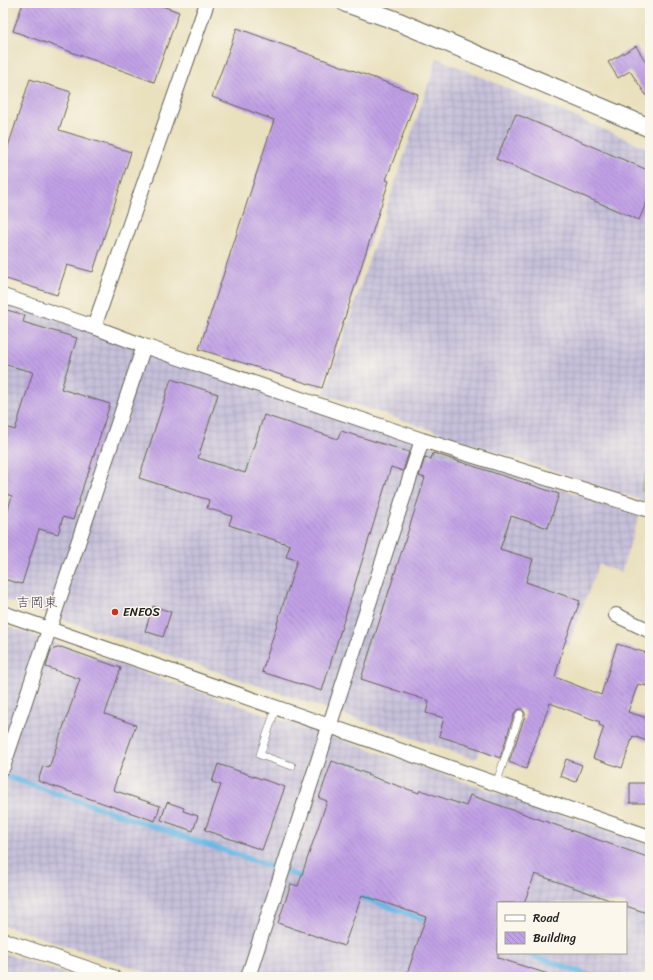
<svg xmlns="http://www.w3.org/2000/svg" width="653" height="980" font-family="Sriracha,'Klee One',sans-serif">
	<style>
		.industrial { fill: url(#industrial-grid); fill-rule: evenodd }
		.grass { fill: #9ac876; stroke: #5b7249 }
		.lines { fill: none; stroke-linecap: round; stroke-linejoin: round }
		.stream { stroke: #69b7e3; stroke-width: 5.5 }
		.building { fill: url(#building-back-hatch) }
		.service-casing { stroke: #646154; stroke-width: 8 }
		.minor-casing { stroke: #646154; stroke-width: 16 }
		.tertiary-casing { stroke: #646154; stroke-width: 20 }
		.service { stroke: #fff; stroke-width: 7 }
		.minor { stroke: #fff; stroke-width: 14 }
		.tertiary { stroke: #fff; stroke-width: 18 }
		.poi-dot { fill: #c8321e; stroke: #fbf7ec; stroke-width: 1.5 }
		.labels { text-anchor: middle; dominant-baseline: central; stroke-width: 3; stroke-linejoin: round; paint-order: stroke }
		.poi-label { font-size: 12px; fill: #1c1c1c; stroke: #fbf7ec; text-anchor: start }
		.quarter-label { font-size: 14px; fill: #554a62; stroke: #fbf7ec }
	</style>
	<defs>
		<pattern id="industrial-grid" width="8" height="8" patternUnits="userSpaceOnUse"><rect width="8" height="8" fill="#c6c0da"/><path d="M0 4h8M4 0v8" fill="none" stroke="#aaa4ba"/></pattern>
		<pattern id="building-back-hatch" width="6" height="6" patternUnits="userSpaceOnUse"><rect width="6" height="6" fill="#c0a0e5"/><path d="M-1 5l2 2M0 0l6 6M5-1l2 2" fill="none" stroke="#a489c4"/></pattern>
	</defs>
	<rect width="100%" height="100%" fill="#fbf7ec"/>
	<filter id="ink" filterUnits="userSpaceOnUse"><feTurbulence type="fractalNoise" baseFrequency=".025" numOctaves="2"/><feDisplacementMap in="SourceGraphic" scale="8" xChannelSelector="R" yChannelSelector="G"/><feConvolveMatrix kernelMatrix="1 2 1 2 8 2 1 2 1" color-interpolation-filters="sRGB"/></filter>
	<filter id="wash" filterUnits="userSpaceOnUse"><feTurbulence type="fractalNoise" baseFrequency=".012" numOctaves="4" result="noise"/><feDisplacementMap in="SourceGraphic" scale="16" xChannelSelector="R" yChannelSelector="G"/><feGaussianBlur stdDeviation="0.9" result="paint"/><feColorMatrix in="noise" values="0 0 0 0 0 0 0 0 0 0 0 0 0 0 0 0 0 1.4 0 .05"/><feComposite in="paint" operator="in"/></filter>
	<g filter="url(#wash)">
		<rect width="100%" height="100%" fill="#e9e0bd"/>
		<path class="industrial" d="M437 58 650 149V503L324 394Z
			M3 302 639 515 621 573 599 564 568 645 519 630 478 757 474 759 3 599Z
			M3 625 650 845V966L640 977H161L3 925ZM498 903H626V953H498Z
			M3 953 74 977H3Z"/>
		<path class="grass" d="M648 468 650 469V493L641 490Z"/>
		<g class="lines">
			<path class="stream" d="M3 775 308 879
				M355 895 432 922
				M524 953 594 977"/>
		</g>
		<g id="blocks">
			<path class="building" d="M23 3H154L179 12 154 82 13 31Z
				M237 28 418 94 386 180 389 181 322 388 199 349 274 120 212 97Z
				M636 46 650 69V101L630 71 618 78 608 62Z
				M30 79 71 92 59 130 131 152 93 272 67 265 57 295 3 278V162Z
				M516 114 650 171V194L639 220 496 159Z
				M3 309 25 315 23 322 77 338 61 389 110 404 87 477H86L73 520 63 517 58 534 39 529 22 584 3 579V526L12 496 3 493V426L15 430 33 372 3 364Z
				M171 379 218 394 198 458 245 473 264 415 338 439 341 431 409 452 403 471 391 467 322 691 262 672 297 560 286 557 290 545 229 525 232 516 207 508 209 500 139 478Z
				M433 453 559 494 548 528 511 516 500 549 533 559 526 582 580 601 563 648 555 677 601 695 617 644 650 654V677L647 686 638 684 628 712 650 719V742L633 736 622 768 593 758 604 727 599 725 600 722 550 703 526 769 509 762 525 716V713L522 709H519L515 712 500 758 482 751V750L439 736 444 718 426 713 429 701 361 679 425 478 419 476 425 457 431 459Z
				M153 606 171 612 163 637 145 631Z
				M61 647 121 668 105 714 136 725 113 790 160 806 155 821 38 781 43 766 49 768 80 679 46 667 51 650Z
				M566 759 582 765 576 782 560 776Z
				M332 761 368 774 367 775 419 793 420 790 466 806 470 795 650 858V914L626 906V903H618L535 874 524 903H498V958L548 974 547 977H406L426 917 362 895 344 946 278 923 291 884 298 886 327 801 319 798Z
				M218 764 285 787 262 850 205 830 221 785 212 782Z
				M630 783H650V803H630Z
				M167 802 184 808 183 811 198 816 193 831 161 820Z"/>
		</g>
	</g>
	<g filter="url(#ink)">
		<use href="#blocks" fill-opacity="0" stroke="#646154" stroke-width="1"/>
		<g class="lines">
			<defs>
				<path id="service" d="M276 708 260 755 292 766
					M496 784 520 714
					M3 975 5 977"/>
				<path id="minor" d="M3 296 94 327 144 346 422 440 650 510
					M94 327 207 3
					M3 613 650 837
					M616 615 650 631
					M3 767 144 346
					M3 940 113 977
					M248 977 422 440"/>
				<path id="tertiary" d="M346 3 392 19 650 128"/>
			</defs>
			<use href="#service" class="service-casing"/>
			<use href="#minor" class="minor-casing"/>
			<use href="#tertiary" class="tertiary-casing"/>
			<use href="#service" class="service"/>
			<use href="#minor" class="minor"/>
			<use href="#tertiary" class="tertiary"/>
		</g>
	</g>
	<circle class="poi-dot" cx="115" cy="612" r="4"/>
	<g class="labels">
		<g class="poi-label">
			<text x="123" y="612">ENEOS</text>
		</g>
		<g class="quarter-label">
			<text x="37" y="602">吉岡東</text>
		</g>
	</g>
	<rect width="653" height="980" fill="none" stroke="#fbf7ec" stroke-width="16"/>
	<rect x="497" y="902" width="130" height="52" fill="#fbf7ec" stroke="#a29f99"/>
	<rect x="505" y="915" width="20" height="6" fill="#ffffff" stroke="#a29f99"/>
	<text x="533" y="922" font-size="12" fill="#1c1c1c">Road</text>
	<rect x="505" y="932" width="20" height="12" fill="url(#building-back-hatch)" stroke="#a29f99"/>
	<text x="533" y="942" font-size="12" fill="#1c1c1c">Building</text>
</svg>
